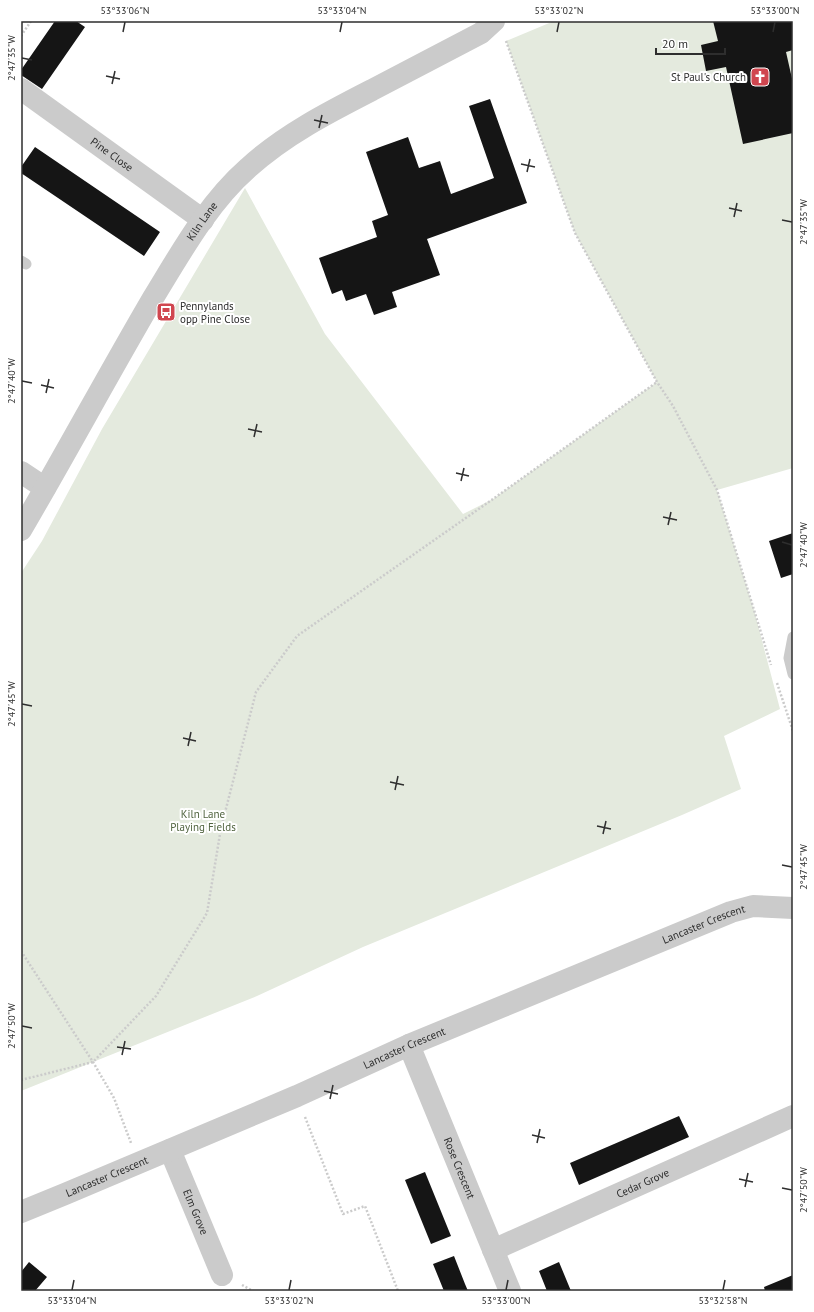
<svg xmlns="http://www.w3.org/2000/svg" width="814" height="1312" font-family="'PT Sans',sans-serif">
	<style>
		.green { fill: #e4eade }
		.building { fill: #151515 }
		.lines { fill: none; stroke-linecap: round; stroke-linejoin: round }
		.path { stroke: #cbcbcb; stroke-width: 2.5; stroke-dasharray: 2 2; stroke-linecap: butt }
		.service { stroke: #cbcbcb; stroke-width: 11 }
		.minor { stroke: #cbcbcb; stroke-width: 22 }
		.tertiary { stroke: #cbcbcb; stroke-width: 22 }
		.ticks { fill: none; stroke: #2e2e2e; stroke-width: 1.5 }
		.labels { text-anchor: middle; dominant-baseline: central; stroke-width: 4; stroke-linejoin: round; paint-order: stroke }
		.poi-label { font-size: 11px; fill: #2e2e2e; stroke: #fff; text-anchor: end }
		.street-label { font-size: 11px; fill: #2e2e2e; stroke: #fff }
		.park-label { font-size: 11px; fill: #526541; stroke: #fff }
		.neatline { fill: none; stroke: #2e2e2e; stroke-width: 1.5 }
		.ticks-label { font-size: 10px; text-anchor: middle; fill: #2e2e2e }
	</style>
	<rect width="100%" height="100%" fill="#fff"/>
	<path class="green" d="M554 21H793V468L717 490 754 610 780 709 724 736 741 789 682 815 363 947 257 996 21 1091V573L42 541 102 429 245 188 325 334 463 514 493 499 657 382 575 233 506 41Z"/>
	<path class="building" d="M55 21H76L85 27 42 89 21 75V70Z
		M713 21H793V50L786 52 793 83V133L743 144 726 67 706 71 701 45 718 41Z
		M490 99 527 203 427 239 440 275 392 292 397 307 374 315 366 294 346 301 342 290 332 294 319 258 377 237 372 221 388 215 366 152 408 137 419 168 440 161 451 194 494 178 469 106Z
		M35 147 160 232 144 256 21 173V167Z
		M793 533V574L781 578 769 541Z
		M679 1116 689 1137 579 1185 570 1163Z
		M425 1172 451 1236 431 1244 405 1180Z
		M454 1256 465 1284 468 1291H444L433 1264Z
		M29 1262 47 1277 35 1291H21V1272Z
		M559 1262 571 1291H547L539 1271Z
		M793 1275V1291H765L764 1287Z"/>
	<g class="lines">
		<path class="path" d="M21 36 31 21
			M506 41 575 233 657 382 673 406 717 490 771 665
			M777 683 793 731
			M21 951 93 1062 114 1098 131 1143
			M21 1080 93 1062 156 996 207 913 221 828 256 692 297 636 493 499 657 382
			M305 1117 343 1214 365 1206 398 1291
			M242 1285 253 1291"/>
		<path class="service" d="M21 261 26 264
			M793 637 789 658 793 674"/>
		<g class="minor">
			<path id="s1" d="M21 89 203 220"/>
			<path d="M21 472 45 488"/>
			<path id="s2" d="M409 1045 510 1291"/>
			<path id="s3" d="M170 1150 222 1275"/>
			<path id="s4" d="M21 1212 65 1194 297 1096 409 1045 731 912 753 906 793 908"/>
			<path id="s5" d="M493 1250 793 1116"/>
		</g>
		<path class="tertiary" id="s6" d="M21 530C66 453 108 375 153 298 180 254 208 203 248 168 284 135 329 112 372 90 408 71 445 52 481 33L494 21"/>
	</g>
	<path class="ticks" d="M123 32 125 22M340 32 342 22M557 32 559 22M773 32 775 22M22 58 32 60M106 76 120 79M112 84 115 71M314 120 328 123M319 128 322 115M521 164 535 167M527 172 530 159M729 208 742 211M734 217 737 203M782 220 792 222M22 381 32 383M41 385 54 388M46 393 49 379M248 429 262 432M254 437 257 424M456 473 469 476M461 481 464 468M663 517 677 520M668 525 671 512M782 542 792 545M22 704 32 706M183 738 196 741M188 746 191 732M390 782 404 785M395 790 398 776M597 826 611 829M603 834 606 821M782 865 792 867M22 1026 32 1028M117 1047 131 1049M122 1055 125 1041M324 1091 338 1094M330 1099 333 1085M532 1135 545 1138M537 1143 540 1129M739 1179 753 1182M745 1187 748 1173M782 1188 792 1190M72 1290 74 1280M289 1290 291 1280M506 1290 508 1280M723 1290 725 1280"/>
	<defs>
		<symbol id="church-square" viewBox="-11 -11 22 22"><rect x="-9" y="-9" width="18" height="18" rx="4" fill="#d0464f" stroke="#fff"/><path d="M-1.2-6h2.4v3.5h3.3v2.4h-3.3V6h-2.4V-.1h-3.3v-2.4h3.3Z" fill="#fff"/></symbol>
		<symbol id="bus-square" viewBox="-11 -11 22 22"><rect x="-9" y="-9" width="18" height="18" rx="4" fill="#d0464f" stroke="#fff"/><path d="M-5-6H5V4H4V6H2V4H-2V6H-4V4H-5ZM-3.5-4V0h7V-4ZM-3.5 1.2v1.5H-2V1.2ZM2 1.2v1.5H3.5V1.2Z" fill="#fff"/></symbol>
	</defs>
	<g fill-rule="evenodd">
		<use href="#church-square" x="749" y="66" width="22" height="22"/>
		<use href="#bus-square" x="155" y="301" width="22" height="22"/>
	</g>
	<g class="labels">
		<g class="poi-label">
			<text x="746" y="77">St Paul's Church</text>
			<text x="180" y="306" text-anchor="start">Pennylands<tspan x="180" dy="13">opp Pine Close</tspan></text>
		</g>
		<g class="street-label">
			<text stroke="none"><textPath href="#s1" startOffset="112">Pine Close</textPath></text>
			<text stroke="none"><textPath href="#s6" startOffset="358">Kiln Lane</textPath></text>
			<text stroke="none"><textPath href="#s4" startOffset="741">Lancaster Crescent</textPath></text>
			<text stroke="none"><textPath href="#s4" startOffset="417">Lancaster Crescent</textPath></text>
			<text stroke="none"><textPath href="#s2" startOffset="133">Rose Crescent</textPath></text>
			<text stroke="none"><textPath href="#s4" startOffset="93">Lancaster Crescent</textPath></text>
			<text stroke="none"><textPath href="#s5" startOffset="164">Cedar Grove</textPath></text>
			<text stroke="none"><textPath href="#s3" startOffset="67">Elm Grove</textPath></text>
		</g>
		<g class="park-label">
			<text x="203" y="814">Kiln Lane<tspan x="203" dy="13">Playing Fields</tspan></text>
		</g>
	</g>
	<rect width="814" height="1312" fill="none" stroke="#ffffff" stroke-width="44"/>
	<path d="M656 48v6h69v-6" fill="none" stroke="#2e2e2e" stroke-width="2"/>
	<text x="662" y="48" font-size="12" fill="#2e2e2e" stroke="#ffffff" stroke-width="3" paint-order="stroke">20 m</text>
	<rect x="22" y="22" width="770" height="1268" class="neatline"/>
	<g class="ticks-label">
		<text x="125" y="14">53°33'06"N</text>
		<text x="342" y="14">53°33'04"N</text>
		<text x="559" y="14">53°33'02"N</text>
		<text x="775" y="14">53°33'00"N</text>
		<text transform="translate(11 58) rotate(-90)" y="4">2°47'35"W</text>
		<text transform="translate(803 222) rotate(-90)" y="4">2°47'35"W</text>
		<text transform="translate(11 381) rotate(-90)" y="4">2°47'40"W</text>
		<text transform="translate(803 545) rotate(-90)" y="4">2°47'40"W</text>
		<text transform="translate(11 704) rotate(-90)" y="4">2°47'45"W</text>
		<text transform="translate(803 867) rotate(-90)" y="4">2°47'45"W</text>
		<text transform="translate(11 1026) rotate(-90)" y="4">2°47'50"W</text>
		<text transform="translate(803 1190) rotate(-90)" y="4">2°47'50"W</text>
		<text x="72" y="1304">53°33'04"N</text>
		<text x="289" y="1304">53°33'02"N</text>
		<text x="506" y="1304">53°33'00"N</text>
		<text x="723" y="1304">53°32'58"N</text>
	</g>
</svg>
